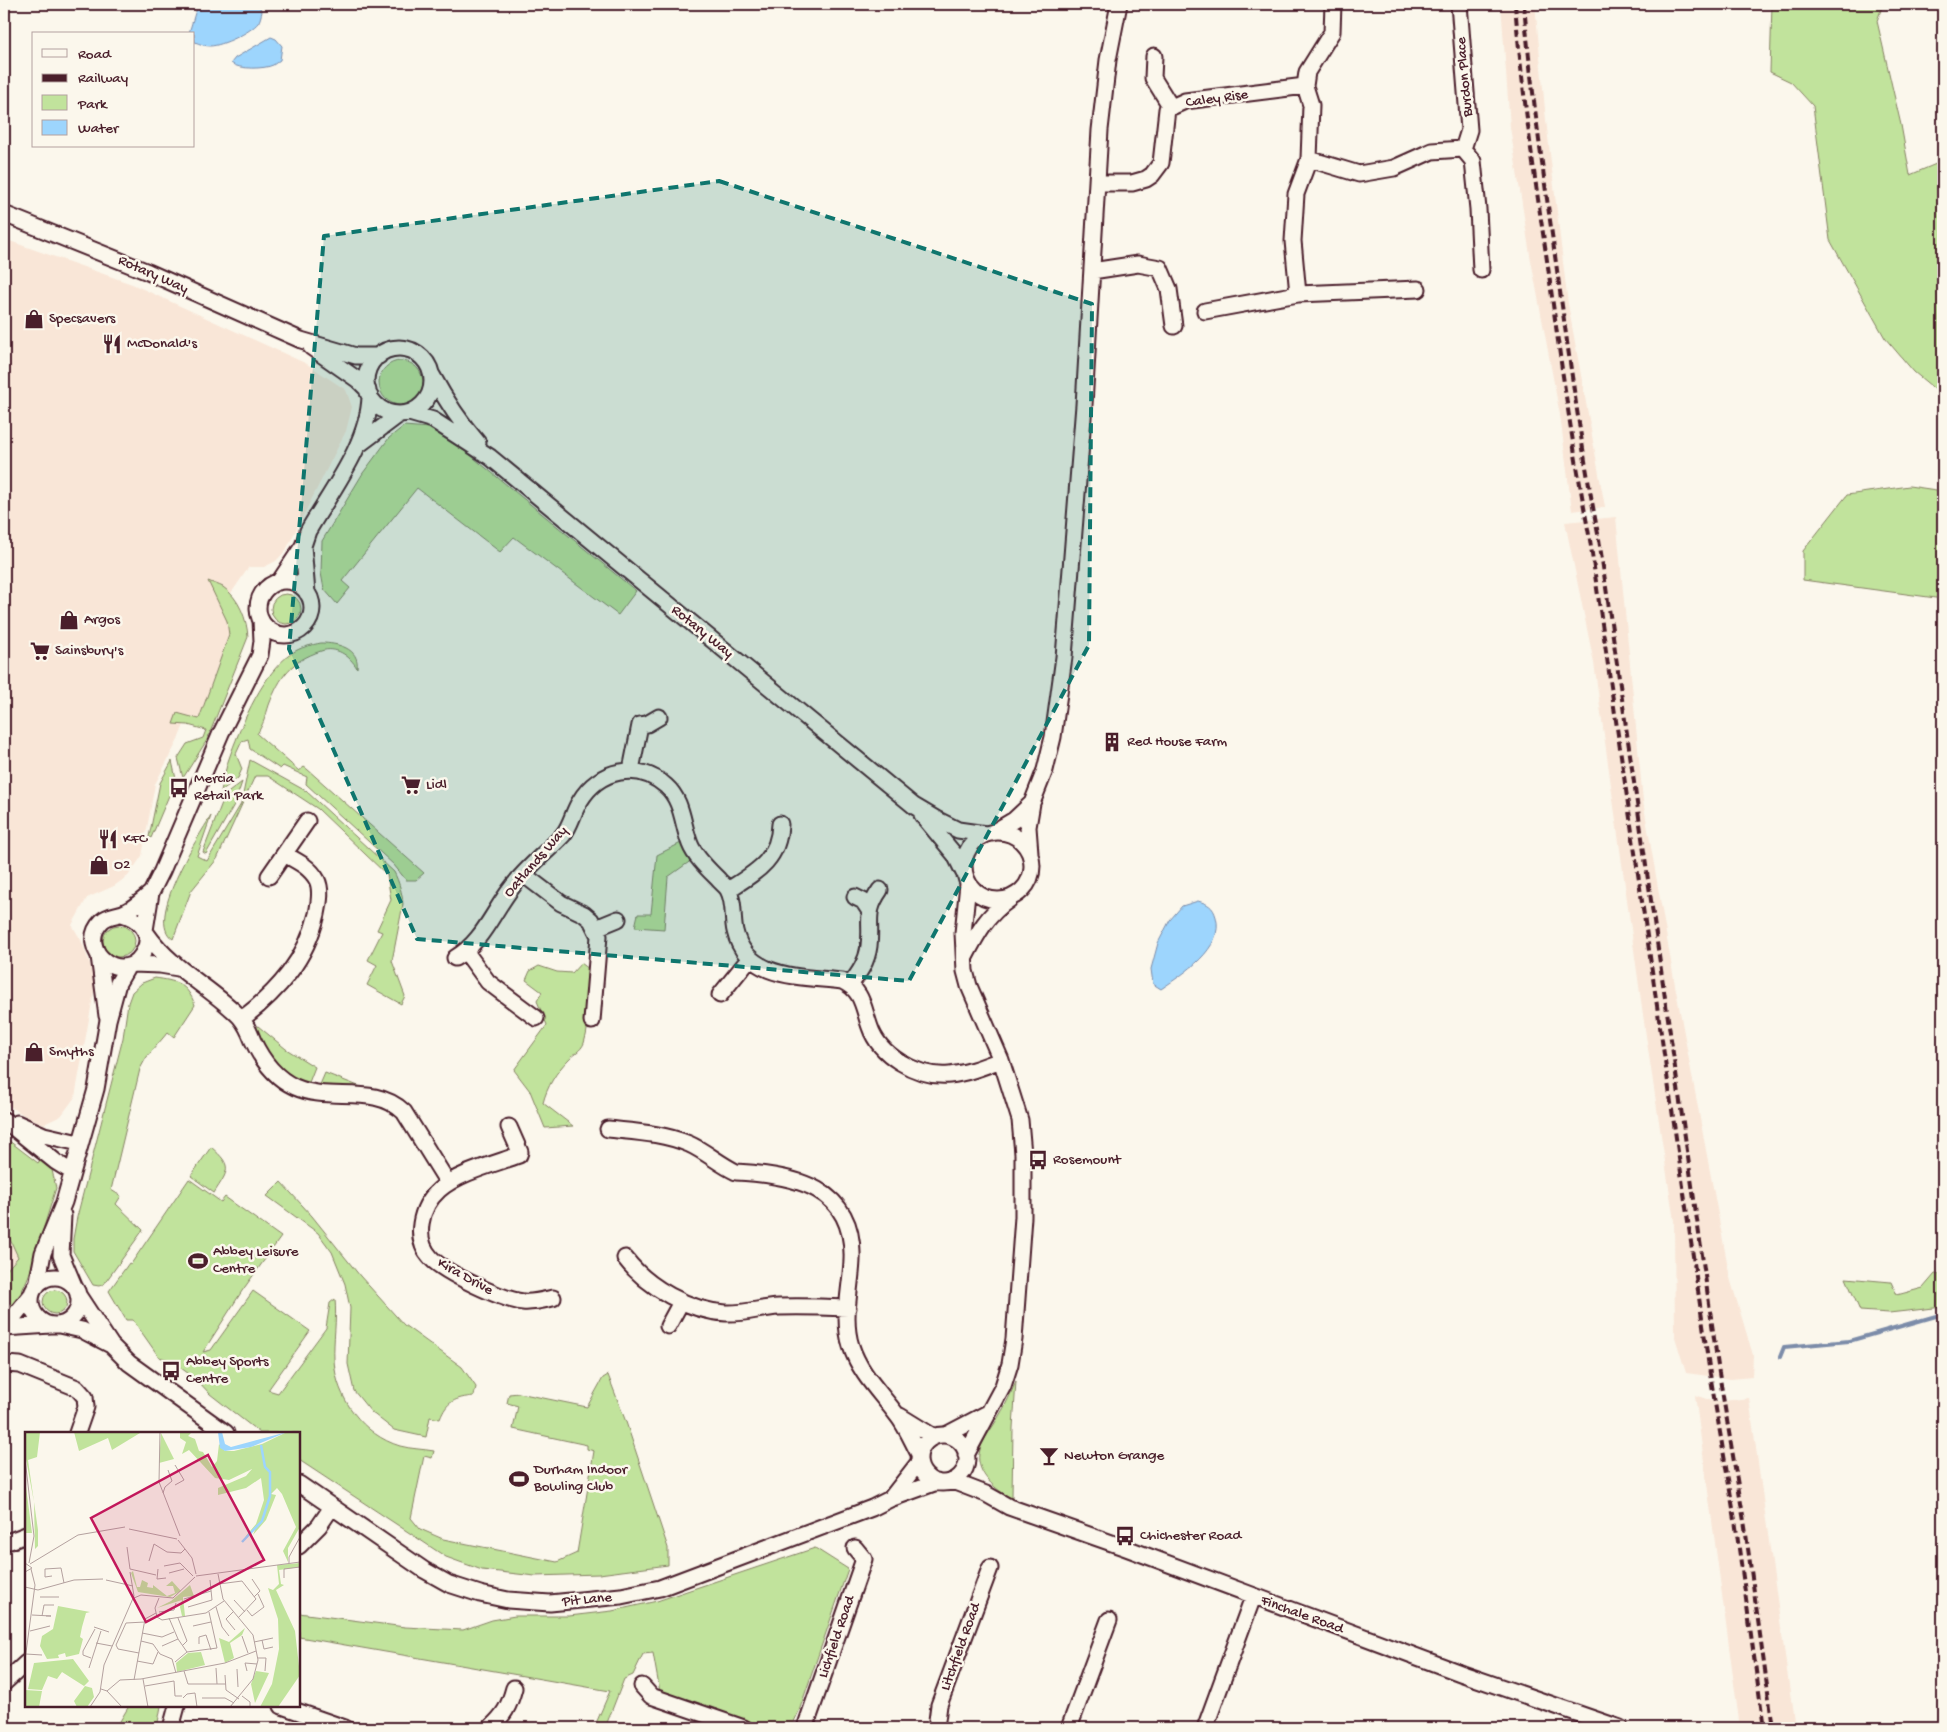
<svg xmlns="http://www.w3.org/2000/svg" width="1947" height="1732" font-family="'Gochi Hand',sans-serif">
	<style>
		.built { fill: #f9e6d7 }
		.green { fill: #c1e39c; stroke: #868164 }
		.water { fill: #9dd5fd; stroke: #7c8ca9 }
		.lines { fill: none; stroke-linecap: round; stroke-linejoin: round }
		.stream { stroke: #7c8ca9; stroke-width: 4 }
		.minor-casing { stroke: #4a1f2b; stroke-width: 19 }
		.minor { stroke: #fbf7ec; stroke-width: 15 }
		.rail { stroke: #4a1f2b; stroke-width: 4; stroke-dasharray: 8 4; stroke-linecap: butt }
		.marked { fill: #0f766e; fill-opacity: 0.2; stroke: #0f766e; stroke-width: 4; stroke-dasharray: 10 6; stroke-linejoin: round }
		.labels { text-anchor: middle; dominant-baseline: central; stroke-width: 5; stroke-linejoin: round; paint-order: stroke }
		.street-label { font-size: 15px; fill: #4a1f2b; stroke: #fbf7ec }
		.poi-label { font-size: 15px; fill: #4a1f2b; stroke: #fbf7ec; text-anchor: start }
		.inset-river { fill: none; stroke: #9dd5fd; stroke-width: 2.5 }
		.inset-road { fill: none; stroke: #b4a19f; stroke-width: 1 }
		.view { fill: #c2185b; fill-opacity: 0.15; stroke: #c2185b; stroke-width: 2.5 }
		.inset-edge { fill: none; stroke: #4a1f2b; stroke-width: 2.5 }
	</style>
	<rect width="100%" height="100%" fill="#fbf7ec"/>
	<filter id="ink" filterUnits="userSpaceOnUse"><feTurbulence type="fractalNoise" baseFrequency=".02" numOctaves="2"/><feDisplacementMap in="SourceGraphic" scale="10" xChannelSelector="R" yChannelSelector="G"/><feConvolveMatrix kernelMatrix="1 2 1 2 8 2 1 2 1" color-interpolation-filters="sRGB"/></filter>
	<g filter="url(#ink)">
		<path class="built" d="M1501 4H1535L1546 120 1568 304 1605 507 1572 511 1560 415 1530 255 1510 127Z
			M4 239 132 284 307 364 346 390 352 407 346 431 286 550 276 561 264 567H249L223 605 238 625 201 721 186 720 177 742 155 784 142 856 128 876 114 886 87 898 72 925 81 940 96 980 75 1097 61 1116 44 1124 29 1118 4 1103Z
			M1616 517 1643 801 1675 985 1730 1278 1753 1355 1752 1377 1731 1379 1686 1373 1675 1337 1674 1221 1645 1029 1594 663 1565 522Z
			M4 1224 18 1258 4 1273Z
			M1695 1395 1715 1402 1749 1398 1795 1728H1740Z"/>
		<path class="green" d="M1772 4H1883L1877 21 1901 125 1910 175 1943 161V396L1914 372 1885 338 1830 240 1813 106 1791 82 1770 72Z
			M379 383a22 22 0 1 1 44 0a22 22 0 1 1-44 0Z
			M404 426 429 428 469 454 636 591 618 615 514 537 500 552 417 488 342 581 350 588 337 604 324 589 321 573 322 541 363 473 389 438Z
			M1909 486 1943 491V599L1803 580V551L1847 495Z
			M208 581C213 583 219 585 223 587 239 598 247 619 248 637L207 740 183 778 178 758 187 744 203 738 206 730 188 725 173 724 177 713 199 719 229 635 227 621Z
			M271 609a15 15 0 1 1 30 0a15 15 0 1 1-30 0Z
			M321 643C337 643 360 648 357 668 349 655 336 646 321 651 291 661 280 676 269 705 266 715 263 725 257 734L299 771 304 767 307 769 424 873 416 880H406L394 865 306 784 307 777 283 766 280 769 250 749 248 739 242 741 236 754 242 769 238 778 221 791C224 778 226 765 231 753 243 721 263 673 292 653 301 647 311 645 321 643Z
			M250 760 306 791 394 872C399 882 402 892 403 904L392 961 405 996 401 1004 367 985 377 965 368 960 382 932 377 930 391 900 387 875 318 809 268 776H255L217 859 191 891 173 939C144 921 198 837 211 816L197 856 207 861 241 804Z
			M172 761 176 779 151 838 149 837 160 783Z
			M242 782 235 803 206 854 203 852 225 795Z
			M681 843 692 860 668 877 664 929 635 927 638 914H651L657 855Z
			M103 941a16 16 0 1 1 32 0a16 16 0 1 1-32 0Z
			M581 963 589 969C588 991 591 1023 584 1043 581 1051 573 1054 568 1060 556 1072 547 1087 543 1103L573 1126 545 1128 530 1091 514 1070 547 1025 537 1001 542 992 526 980 530 971 539 966 557 972 572 973Z
			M155 978C176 981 187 983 195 1005L174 1037 168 1032 146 1058 140 1069 111 1190 121 1196 116 1204 143 1230 104 1284 99 1286 93 1285 73 1251V1239L77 1217 123 1038 128 1003 132 992 142 983Z
			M258 1026 286 1049 315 1067 308 1085C276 1069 270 1058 256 1027Z
			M325 1073 366 1089 319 1087Z
			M4 1137 38 1163 41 1158 52 1170 56 1188 29 1275 18 1300 4 1316V1273L18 1257 4 1226Z
			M211 1147C233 1166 229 1170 214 1193L191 1176Z
			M189 1179 221 1202 225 1197 281 1237 242 1291 203 1352 211 1350 253 1291 310 1331 268 1390 278 1393 326 1328 330 1303 335 1299C337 1320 333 1340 334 1360 336 1398 363 1435 400 1446 411 1449 423 1449 434 1451L432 1458 424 1456 411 1518 420 1529 443 1539 557 1562 577 1553 594 1451 587 1449V1445L513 1429 518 1406 507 1403 509 1394 519 1393 587 1407 603 1378 608 1375 626 1422 668 1548V1565L599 1574 535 1576 482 1570 446 1557 299 1460V1433H260L210 1394 196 1379 170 1360 159 1357 133 1320H126L109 1291 129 1263 131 1264Z
			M281 1182 312 1216 360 1276 404 1325 462 1367 476 1387 474 1396C455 1398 447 1401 440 1419L430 1417 426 1437 394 1430 371 1412 354 1391 348 1364 350 1308 345 1284 332 1252 318 1233 267 1196Z
			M1935 1274H1943V1307L1889 1313 1860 1311 1846 1278 1891 1282 1897 1295 1923 1288Z
			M43 1302a12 12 0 1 1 24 0a12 12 0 1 1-24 0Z
			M1016 1381 1013 1428 1012 1498C996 1491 976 1473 979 1454 981 1440 993 1428 999 1416 1006 1405 1011 1393 1016 1381Z
			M815 1548 848 1569 799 1711 791 1728H769L660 1692 653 1653 643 1654 633 1675 624 1679 605 1728H594L610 1691 299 1637V1613L405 1627 463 1630 492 1620 515 1616H569L612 1611 657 1601Z
			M129 1706H161L157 1728H116Z"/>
		<path class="water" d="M200 4H258L262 12C261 15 260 21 258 23 251 32 222 46 210 46 205 46 200 44 195 42L194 34 189 33 195 13Z
			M271 37 276 39 282 46 280 60C277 62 275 64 273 65 265 69 238 70 231 63L235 58Z
			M1198 901C1208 904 1213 906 1216 917 1225 948 1183 974 1161 989L1153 984 1151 969 1158 943 1170 920 1182 906Z"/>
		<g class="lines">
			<path class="stream" d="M1780 1357 1784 1347 1849 1341 1943 1314"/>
			<defs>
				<path id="minor" d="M1154 56 1153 78 1171 107
					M1463 149 1473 161 1478 209 1481 270
					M1309 159 1359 174 1394 168 1432 151 1463 149 1469 130 1459 4
					M1097 183H1132L1146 179 1152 175 1161 163 1167 109 1185 101 1305 86 1307 72 1332 32 1333 4
					M4 214 148 272 301 340 356 356H379
					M1092 271 1138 264 1160 268 1169 289 1174 326
					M1298 294 1293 241 1296 194 1309 159 1311 105 1305 86
					M1205 311 1298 294 1418 289
					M311 347 358 380 368 390
					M366 381a33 33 0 1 1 66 0a33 33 0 1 1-66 0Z
					M432 375C445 399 460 422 478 443
					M409 413 433 420 490 457 914 806 936 819 958 830 986 834
					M360 444 400 414
					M303 546 307 593
					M258 608a27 27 0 1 1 54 0a27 27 0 1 1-54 0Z
					M279 582 303 546 308 531C331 491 369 443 370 396
					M631 770 640 725 647 724 659 717
					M922 815 955 855 964 873
					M964 866a34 34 0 1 1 68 0a34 34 0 1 1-68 0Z
					M992 833 1014 820 1032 803
					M1030 853 1028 827 1032 803 1045 770 1053 737 1064 657 1084 405 1100 130 1108 60 1119 4
					M523 874 561 903 584 914 591 920 599 936 592 1021
					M269 876 307 821
					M728 890C756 872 779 860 780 824
					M855 897 863 901 869 910
					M122 914C137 918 153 931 145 949 127 991 73 950 102 921 108 915 115 916 123 913 133 909 142 900 151 893
					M596 928 618 919
					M145 930 151 893 162 871 221 733 260 655 262 641 261 620
					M147 934C172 970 211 987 240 1017 246 1024 250 1033 253 1041 262 1060 275 1078 295 1087 330 1103 374 1083 404 1112L448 1183
					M466 952 488 982 536 1018
					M99 956 107 1016
					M965 957C978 932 987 915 1010 899
					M455 958C483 942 493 911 513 886 527 867 547 852 563 835 571 825 573 812 580 801 599 769 638 761 666 786 683 801 682 824 690 844 695 857 708 869 718 879 721 883 726 886 728 890 735 902 732 919 735 931 746 980 802 976 842 981 863 990 863 1008 870 1027 875 1042 887 1054 900 1062 937 1085 964 1074 1001 1060
					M133 964 160 965 178 968
					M850 985C859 973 867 962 869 946 872 921 864 913 880 890
					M720 995 749 959
					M242 1019C278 991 306 960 317 914 319 904 322 890 317 880 310 867 297 861 284 854
					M4 1120 56 1162 72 1172
					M17 1123 44 1135 79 1143
					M509 1127 520 1152 519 1155C494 1164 458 1173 439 1190 420 1207 413 1239 431 1258 445 1273 503 1300 523 1302 533 1303 544 1300 553 1298
					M608 1129C635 1132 663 1133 689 1144 705 1151 719 1164 736 1172 795 1175 855 1187 852 1260 851 1288 842 1318 851 1346 860 1374 880 1392 897 1415 906 1426 912 1441 919 1454
					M63 1215 61 1255 74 1286
					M625 1258C647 1287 689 1311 726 1313 744 1314 761 1308 779 1307 802 1306 825 1307 848 1308
					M31 1301a24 24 0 1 1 48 0a24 24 0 1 1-48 0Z
					M37 1286 43 1253 64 1202 96 1089 108 1020 118 983 128 966
					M78 1295 111 1345 129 1363 226 1433
					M4 1324 15 1315 32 1294
					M59 1325 82 1330 109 1344
					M668 1326 681 1302
					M4 1328 51 1325
					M4 1364 20 1365 77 1388 85 1397 86 1407 77 1433
					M900 1416 934 1437
					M946 1435 986 1414
					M919 1459a24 24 0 1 1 48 0a24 24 0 1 1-48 0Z
					M966 1455 1003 1386 1010 1364 1014 1339 1023 1217V1154L1020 1120 1001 1060 969 986 965 971 963 933 968 884
					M952 1481 986 1494 1009 1507 1126 1548 1463 1674 1620 1728
					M299 1484 424 1570 449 1584 480 1594 508 1600 550 1603 621 1596 660 1588 872 1508 890 1499 937 1482
					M891 1498 919 1462
					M4 1541H10L26 1535
					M299 1546 319 1526 332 1507
					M4 1683 26 1663
					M642 1686 651 1696 744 1728
					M282 1706 345 1728
					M171 1728 177 1706
					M490 1728C504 1715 509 1707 514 1688
					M805 1728 864 1559 855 1548
					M936 1728 939 1705 990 1568
					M1069 1728 1109 1620
					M1205 1728 1253 1597"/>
			</defs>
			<use href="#minor" class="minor-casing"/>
			<use href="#minor" class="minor"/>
			<path class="rail" d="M1515 4C1522 92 1535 180 1548 267 1560 358 1573 450 1590 540L1710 1374 1735 1520 1764 1728
				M1524 4C1531 90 1544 177 1556 263 1569 355 1581 447 1599 539L1719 1373 1745 1527 1773 1728"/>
		</g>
	</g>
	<path class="marked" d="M719 181 1092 304 1089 645 909 981 417 939 289 649 324 236Z"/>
	<defs>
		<symbol id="shop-bare" viewBox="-9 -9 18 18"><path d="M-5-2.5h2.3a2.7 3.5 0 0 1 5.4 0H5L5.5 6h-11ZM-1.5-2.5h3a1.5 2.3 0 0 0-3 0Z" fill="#4a1f2b" stroke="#fbf7ec" stroke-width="2.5" paint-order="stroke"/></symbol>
		<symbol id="restaurant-bare" viewBox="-9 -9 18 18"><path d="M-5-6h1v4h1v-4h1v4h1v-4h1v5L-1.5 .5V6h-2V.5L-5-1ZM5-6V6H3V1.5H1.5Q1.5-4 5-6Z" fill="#4a1f2b" stroke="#fbf7ec" stroke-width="2.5" paint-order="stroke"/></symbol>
		<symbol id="supermarket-bare" viewBox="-9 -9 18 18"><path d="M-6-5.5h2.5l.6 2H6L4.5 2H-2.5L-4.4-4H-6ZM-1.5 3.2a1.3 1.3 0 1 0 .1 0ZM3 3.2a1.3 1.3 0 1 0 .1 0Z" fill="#4a1f2b" stroke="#fbf7ec" stroke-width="2.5" paint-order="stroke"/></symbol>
		<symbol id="building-bare" viewBox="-9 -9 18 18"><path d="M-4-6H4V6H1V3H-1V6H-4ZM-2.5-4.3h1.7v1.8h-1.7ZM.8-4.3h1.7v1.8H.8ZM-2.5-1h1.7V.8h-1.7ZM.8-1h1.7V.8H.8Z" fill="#4a1f2b" stroke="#fbf7ec" stroke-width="2.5" paint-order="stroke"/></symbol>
		<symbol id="bus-bare" viewBox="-9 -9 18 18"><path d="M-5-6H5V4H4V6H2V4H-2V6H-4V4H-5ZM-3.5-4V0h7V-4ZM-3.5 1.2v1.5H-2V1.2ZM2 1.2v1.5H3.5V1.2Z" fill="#4a1f2b" stroke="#fbf7ec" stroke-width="2.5" paint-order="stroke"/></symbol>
		<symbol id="stadium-bare" viewBox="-9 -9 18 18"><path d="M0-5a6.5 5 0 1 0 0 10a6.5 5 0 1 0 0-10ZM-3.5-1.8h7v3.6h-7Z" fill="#4a1f2b" stroke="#fbf7ec" stroke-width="2.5" paint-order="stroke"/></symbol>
		<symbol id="bar-bare" viewBox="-9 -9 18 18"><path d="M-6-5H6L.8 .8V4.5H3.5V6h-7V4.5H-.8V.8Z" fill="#4a1f2b" stroke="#fbf7ec" stroke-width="2.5" paint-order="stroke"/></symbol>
	</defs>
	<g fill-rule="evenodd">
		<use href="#shop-bare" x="20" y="305" width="28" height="28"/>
		<use href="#restaurant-bare" x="98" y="330" width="28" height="28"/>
		<use href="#shop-bare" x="55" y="606" width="28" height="28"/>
		<use href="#supermarket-bare" x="26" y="637" width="28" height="28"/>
		<use href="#building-bare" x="1098" y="728" width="28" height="28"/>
		<use href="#supermarket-bare" x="397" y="771" width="28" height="28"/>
		<use href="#bus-bare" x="165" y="774" width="28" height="28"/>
		<use href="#restaurant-bare" x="94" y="825" width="28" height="28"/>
		<use href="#shop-bare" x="85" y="851" width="28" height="28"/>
		<use href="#shop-bare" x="20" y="1038" width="28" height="28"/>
		<use href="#bus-bare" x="1024" y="1146" width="28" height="28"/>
		<use href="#stadium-bare" x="184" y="1247" width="28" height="28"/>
		<use href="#bus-bare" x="157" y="1357" width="28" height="28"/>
		<use href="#bar-bare" x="1035" y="1442" width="28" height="28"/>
		<use href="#stadium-bare" x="505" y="1465" width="28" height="28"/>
		<use href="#bus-bare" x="1111" y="1522" width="28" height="28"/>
	</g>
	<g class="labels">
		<g class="street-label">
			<text transform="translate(1465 77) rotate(-95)">Burdon Place</text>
			<text transform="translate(1217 99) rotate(-8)">Caley Rise</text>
			<text transform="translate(153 275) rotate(24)">Rotary Way</text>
			<text transform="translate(702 632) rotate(39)">Rotary Way</text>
			<text transform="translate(536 862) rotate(-49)">Oatlands Way</text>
			<text transform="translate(465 1277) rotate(29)">Kira Drive</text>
			<text transform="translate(587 1600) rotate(-5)">Pit Lane</text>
			<text transform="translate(1302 1615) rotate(20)">Finchale Road</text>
			<text transform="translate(837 1637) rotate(-71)">Lichfield Road</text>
			<text transform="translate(961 1647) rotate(-70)">Litchfield Road</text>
		</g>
		<g class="poi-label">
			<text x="49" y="319">Specsavers</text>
			<text x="127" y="344">McDonald's</text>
			<text x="84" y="620">Argos</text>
			<text x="55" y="651">Sainsbury's</text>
			<text x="1127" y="742">Red House Farm</text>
			<text x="194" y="779">Mercia<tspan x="194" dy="17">Retail Park</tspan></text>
			<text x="426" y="785">Lidl</text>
			<text x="123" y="839">KFC</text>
			<text x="114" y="865">O2</text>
			<text x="49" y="1052">Smyths</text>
			<text x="1053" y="1160">Rosemount</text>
			<text x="213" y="1252">Abbey Leisure<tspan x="213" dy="17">Centre</tspan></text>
			<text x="186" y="1362">Abbey Sports<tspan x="186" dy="17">Centre</tspan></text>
			<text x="1064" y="1456">Newton Grange</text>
			<text x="534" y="1470">Durham Indoor<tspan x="534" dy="17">Bowling Club</tspan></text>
			<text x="1140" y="1536">Chichester Road</text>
		</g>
	</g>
	<g transform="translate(25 1432)">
		<rect width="275" height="275" fill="#fbf7ec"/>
		<path d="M0 0H15L12 25 3 28 13 98V114L10 117 9 70 0 22ZM49 0H115V1L87 18 83 6 54 19ZM155 0 166 1 163 4 170 7 174 19 178 20 187 35 192 29 194 12 200 19H209L237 12 262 0H275V95L263 116V130L258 119 271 95 257 62 252 56 246 62 251 63 241 88 228 103 230 98 220 105 231 92 239 68 236 46 221 56 193 63V56L221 44 227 37 204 48 190 46 164 18 157 22 161 10 155 6ZM136 1 149 27 134 31ZM0 47 7 101H0ZM275 131V135L254 138 256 152 259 153 251 158 270 199 275 243 253 275H235L247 252 254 217 253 187 243 156 248 158 254 152 252 133ZM108 139 112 155H115L117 148 123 151 122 155 128 156V153L142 164 150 161 148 154H141L147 149 156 159 145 165 113 160 106 141ZM165 153 169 164 158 165 160 184H157L155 175 157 168 132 176 146 169ZM33 174 65 180 61 181 57 195 55 205 58 207 54 222 41 225 40 221 33 223 34 226 22 227 15 214 17 204 28 197ZM220 196 217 203 205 211 209 226 200 231 194 206 204 210ZM176 220 180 233 152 240 151 231 163 221ZM48 227 64 249 59 254 37 240 32 247 23 244 17 258 3 257 9 231ZM231 239 244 241 230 271 226 252ZM60 254 67 256 69 265 62 275H52L49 269ZM0 258 17 259 14 275H0Z" fill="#c1e39c"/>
		<path d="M193 0H197L200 12 206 15 262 0 226 15 200 19 195 16Z" fill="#9dd5fd"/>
		<path class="inset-river" d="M217 110 237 89 245 64V40L240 35 236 13"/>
		<path class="inset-road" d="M135 0 134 50 155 104M0 27 9 104 4 131M150 33 159 48 150 53M138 61 140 55 147 49 143 38M104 97 152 107M153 108 167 126 171 142M102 115 105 137M124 129 129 112 142 120 156 121 160 117M0 131 7 136 0 140M264 131V125L275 105M5 132 53 103 100 95M139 134 155 131 168 144M105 137 131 143M133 137 132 147 141 146M144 141 159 137M193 142 198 167 228 203 233 228 228 247 205 275M27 144 20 145V137L36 136 39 151M171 144 275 130M259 146V137L275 135M227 147 235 159 229 165M81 148 108 154M194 152 217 149 231 167 213 186M0 155 13 158 49 148 78 147M15 165H34M109 166 116 163 148 166 170 145M134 166 130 176 132 185 137 188 181 181 199 169M159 167 186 159M209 168 220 180M163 175 187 168 185 148M191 175 197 195 204 204M222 178 227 184 239 175 233 162M134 180 149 178 151 171M208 180 201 187 210 198M7 183 26 184H21M17 184 19 173H29M144 186 153 207 162 220M153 186 162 209 157 214M168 194 186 190M69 195 84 200M5 199 25 194M117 201 137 205 149 200M217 204 223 221M237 208 239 217 248 215M116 209 128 212 135 222 147 227 151 241M229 210 248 206M71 211 87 214M174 212V205L181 203 186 218M137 214 153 207M162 220 192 216 184 180M114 221 93 217 91 213 101 191 120 190M1 222 17 223M66 226 58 223V219L70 197M233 226H241L240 239M0 228 10 153 6 137M112 229 128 232 133 220M150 230 162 220M64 236 76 199M191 236 192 252M212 237 213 255M159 239 163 252H201M222 239 220 231 232 232M200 243 201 258 214 267M118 247 123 275M109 248 120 187 131 181M120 254 149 249 150 264H157M76 257 82 259 97 275M82 259 95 248 116 247 200 231 231 219M217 264 225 270V275M158 266 162 262 170 261 172 275M177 266H200L209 271M65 275 75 260 79 233 109 164 105 140"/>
		<path class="view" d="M183 23 239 128 121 190 66 86Z"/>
		<rect width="275" height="275" class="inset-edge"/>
	</g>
	<rect width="1947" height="1732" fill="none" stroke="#fbf7ec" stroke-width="20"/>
	<rect x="10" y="10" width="1927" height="1712" fill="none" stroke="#4a1f2b" stroke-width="2" filter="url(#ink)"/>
	<rect x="32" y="32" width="162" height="115" fill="#fbf7ec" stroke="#b4a19f"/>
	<rect x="42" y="49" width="25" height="8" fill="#fbf7ec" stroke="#b4a19f"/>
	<text x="78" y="58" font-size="15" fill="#4a1f2b">Road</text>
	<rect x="42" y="74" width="25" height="8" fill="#4a1f2b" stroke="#b4a19f"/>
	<text x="78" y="82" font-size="15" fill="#4a1f2b">Railway</text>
	<rect x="42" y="95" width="25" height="15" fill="#c1e39c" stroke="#b4a19f"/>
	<text x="78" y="108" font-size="15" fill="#4a1f2b">Park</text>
	<rect x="42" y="120" width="25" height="15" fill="#9dd5fd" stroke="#b4a19f"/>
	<text x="78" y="132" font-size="15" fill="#4a1f2b">Water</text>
</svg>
